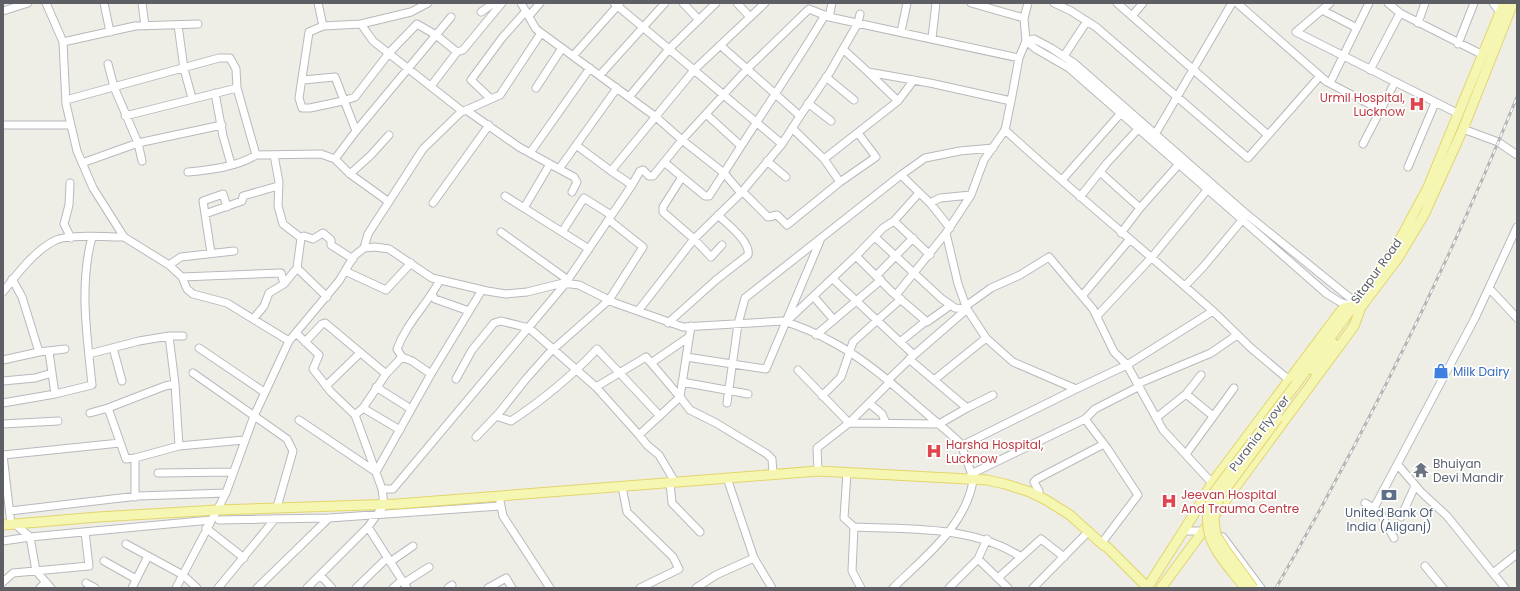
<svg xmlns="http://www.w3.org/2000/svg" width="1520" height="591" font-family="Poppins,sans-serif">
	<style>
		.lines { fill: none; stroke-linecap: round; stroke-linejoin: round }
		.minor-casing { stroke: #b8b9be; stroke-width: 9 }
		.major-casing { stroke: #e2d56b; stroke-width: 11 }
		.minor { stroke: #fff; stroke-width: 7 }
		.major { stroke: #f6f6b3; stroke-width: 9 }
		.rail-casing { stroke: #b5b6b6; stroke-width: 3 }
		.rail { stroke: #fff; stroke-width: 1.5; stroke-dasharray: 4.5; stroke-linecap: butt }
		.major-bridge-casing { stroke: #e2d56b; stroke-width: 11; stroke-linecap: butt }
		.major-bridge { stroke: #f6f6b3; stroke-width: 9 }
		.labels { text-anchor: middle; dominant-baseline: central; stroke-width: 3.5; stroke-linejoin: round; paint-order: stroke }
		.health-label { font-size: 12px; fill: #be3a42; stroke: #fff; text-anchor: start }
		.street-label { font-size: 12px; fill: #5d5f64; stroke: #fff }
		.shop-label { font-size: 12px; fill: #366cbe; stroke: #fff; text-anchor: start }
		.worship-label { font-size: 12px; fill: #5b616d; stroke: #fff; text-anchor: start }
		.service-label { font-size: 12px; fill: #4e5e75; stroke: #fff }
	</style>
	<rect width="100%" height="100%" fill="#eeeee6"/>
	<g class="lines">
		<defs>
			<path id="minor" d="M46 3 63 42 66 104 77 151 93 188 124 237 169 265 182 277 187 289 193 294 227 303 289 341
				M104 3 110 32
				M142 3 145 26
				M318 3 323 26
				M521 3 536 29 656 117 682 140 653 176H649L643 170 640 171 632 185
				M683 3 699 20
				M737 3 750 17
				M832 3 829 17 1019 58 1026 41 1024 18 1028 3
				M971 3 1024 18
				M1054 3 1071 11 1096 27 1248 158 1320 76
				M1117 3 1268 135
				M1237 3 1327 82 1381 110
				M1330 3 1296 32 1459 114
				M1388 3 1400 13 1483 55
				M1493 3 1500 12
				M1322 10 1357 28
				M3 11 28 3
				M481 12 494 3
				M860 14 858 23 843 49 868 72 930 83 1011 101 1019 58
				M825 15C793 69 757 120 724 173L682 140 748 68 809 9 829 17
				M529 16 540 3
				M1132 16 1143 3
				M1418 23 1425 3
				M361 24 323 26 309 32 299 98 302 108H310L343 101 355 97 389 53 417 24 436 35 457 52
				M178 25 184 69 192 98
				M901 32 907 3
				M932 38 936 3
				M1026 41 1034 39 1051 48 1074 63 1244 212 1360 306
				M1026 41 1036 49 1069 68 1327 294 1340 302 1352 306
				M63 42 135 26 198 24
				M1458 44 1474 3
				M720 45 800 116 782 144
				M573 56 620 3
				M1064 56 1087 21
				M108 64 114 87 138 143 142 161
				M1370 70 1400 13
				M868 72 898 101 914 80
				M600 75 665 3
				M826 77 854 100
				M303 80 335 77 356 131
				M1330 83 1369 3
				M431 86 457 52 463 50 502 3
				M536 88 562 48
				M215 93 223 136 231 164
				M629 97 669 49 716 3
				M491 99 471 80 502 38 526 11
				M66 100 219 58H230L236 69 237 88 256 155
				M808 103 831 121
				M466 110 519 147 559 169 617 88
				M464 111 500 95 541 33
				M706 114 741 146
				M125 116 237 88
				M800 116 830 72 843 49
				M3 125H71
				M792 128 824 159
				M1463 129 1498 142 1517 155
				M1005 130C1073 192 1144 250 1213 311
				M1153 138 1232 3
				M1363 144 1395 82
				M576 145 611 171
				M530 153 590 68
				M274 155 279 182 278 206 283 224 301 238 297 268 327 297
				M335 159 356 131 451 17
				M767 161 786 177
				M664 162 705 196H709L724 173 741 193
				M82 163 138 143 222 125
				M550 164 524 208 562 232
				M1408 167 1435 103
				M559 169 574 177 577 182 572 192
				M188 172C210 170 237 167 256 155L321 154 335 159 350 174 389 202
				M1100 172 1140 208
				M350 174 371 155 389 135
				M901 175 925 158 960 151 993 148
				M682 177 663 207V212L694 239 711 257 722 245
				M1062 180 1121 113
				M840 182 876 157 858 133
				M70 183 69 205 64 224 71 238
				M742 191 768 217 777 215 787 225 840 182 824 159 898 101
				M971 195 946 233 958 284 967 309 986 338 1013 362 1076 389 1127 365 1213 311 1251 348 1289 380
				M505 196 524 208
				M1080 197 1107 163 1139 128
				M433 203 489 125
				M930 203 950 228
				M205 214 242 201 243 196 278 186
				M894 221 930 255
				M501 232 568 280
				M1121 233 1140 208 1179 164
				M875 237 942 299 955 308 967 309
				M301 238 304 236 313 239 323 233 331 240V245L353 259
				M364 248 368 234 423 149 462 111 373 41 361 24 411 12 428 3
				M589 249 562 232 584 198 611 215
				M211 253 203 201 223 194 227 207
				M856 256 892 292 927 322 951 305
				M169 265 181 257 234 251
				M345 271 386 290 411 263
				M876 276 913 238
				M182 277 281 273 284 284 297 268
				M12 279 22 297 39 352
				M833 279 914 355 888 380
				M1185 286 1204 266 1243 219
				M1489 288 1517 318
				M3 292C16 275 36 249 56 240 70 234 107 237 124 237
				M432 295 435 299 469 311
				M896 295 946 233
				M1082 296 1130 239
				M814 297 834 320
				M966 306 991 288 1020 275 1049 257 1093 309 1114 352 1127 365 1163 430 1212 483
				M638 311 694 239 741 193 782 144 694 70 765 3
				M1097 316 1152 257 1208 189
				M254 318 264 306 269 293 284 284
				M787 321 856 256 883 228 894 221 919 193
				M668 323 716 280 748 255C751 242 727 224 718 215
				M691 326 680 397 690 410 716 423 767 454 772 459 773 474
				M296 333 319 355 313 369 331 392 355 415 382 489 384 505 368 527 407 588
				M816 335 881 280
				M169 336H183
				M305 342 322 324 325 323 386 374
				M900 342 926 321
				M113 348 122 381
				M199 348 264 392
				M89 354 139 341 169 336 175 384
				M914 355 967 309
				M686 357 766 369 820 241
				M3 360 39 352 65 349
				M651 363 689 337
				M798 370 849 423 939 424 967 408 909 359
				M193 373 287 439 293 451 277 507
				M431 374 412 361 402 357 397 349C407 322 427 305 440 280
				M456 379 472 350 494 323 501 321 529 328 596 387 646 357 680 397 639 435 596 387
				M934 380 986 338
				M3 381 35 378 52 373
				M682 382 748 394
				M1137 384 1211 353 1237 335
				M326 386 360 353
				M376 387 411 409
				M55 394 92 385C87 335 79 286 92 237
				M1186 394 1213 416
				M822 396 841 377 853 342 901 299
				M3 403 55 394 49 352
				M727 403 738 324 745 298 901 175 930 203 940 198 971 195 984 160 1005 130 1011 101
				M869 403 882 414 886 423
				M363 408 400 430
				M967 408 993 395
				M90 413 108 408
				M355 415 363 408 386 374 402 357
				M496 416 511 421C544 399 570 378 597 349L660 416
				M1156 418 1186 394 1201 375
				M1085 419 1095 409 1138 387
				M299 420 376 472 431 374 482 290
				M3 424 58 421
				M639 435 647 445 659 455 675 482
				M476 437 499 413 526 379 549 353 609 300 643 247 609 220
				M179 446 244 440
				M961 446 1076 389
				M1186 454 1234 388
				M3 455 11 524
				M3 458V455L120 443
				M1398 465 1421 492 1447 516 1505 588
				M818 471 817 448 849 423 890 382
				M158 473 233 472
				M847 473 844 518 854 527C910 530 973 525 1021 557
				M971 474 1085 419 1107 448 1138 495 1104 540
				M727 478 754 558
				M670 483 672 503 700 532
				M622 487 627 512 673 557 679 569 640 588
				M382 489H393L565 284 632 185 611 171 694 70 614 3
				M1039 491 1034 482 1037 479 1104 444
				M499 496 503 516 550 588
				M135 497V458L126 459 108 408 165 386 175 384 179 446 135 458
				M1365 503 1374 508
				M10 511 138 496 226 493
				M1401 517 1415 486
				M219 520 329 518 500 506
				M15 524 30 537 36 571 51 588
				M854 527 852 571 861 588
				M206 528 244 558
				M1184 531H1205L1223 537 1261 588
				M1394 538 1382 516 1374 508 1475 318 1517 227
				M3 541 30 537 211 520
				M126 544 183 575 197 588
				M978 559 1008 588
				M104 561 136 579
				M390 562 413 546
				M1425 566 1443 588
				M1493 573 1517 554
				M320 575 332 588
				M998 578 1041 539 1064 557
				M3 582 13 573 89 566 85 532
				M86 583 95 588
				M404 583 429 567
				M40 588 46 582
				M132 588 148 556
				M176 588 226 493 254 416 289 341 339 281 354 256 364 248 375 247 389 249 432 278 487 291 506 294 527 292 563 283 579 285 615 303 683 327 783 321C800 326 820 335 836 344 869 362 898 389 927 414 937 423 949 432 959 442 962 446 973 476 973 481 965 527 924 557 893 588
				M218 588 275 519
				M257 588 329 518
				M307 588 368 527
				M356 588 387 558
				M393 588 402 580
				M448 588 452 585
				M488 588 506 578 512 588
				M696 588 716 575 754 558 772 588
				M949 588 978 559 987 539
				M1033 588 1089 531"/>
			<path id="major" d="M1313 370 1333 343
				M1296 384 1380 270 1398 243 1428 187 1504 3
				M3 525 98 517 217 510 397 504 818 471 987 480 1005 484 1030 492 1046 500 1070 515 1103 545 1107 547 1147 587
				M1147 588 1196 511 1212 483 1340 312 1344 308 1351 306
				M1161 588 1354 326 1361 307 1398 258 1424 215 1463 129 1513 3"/>
		</defs>
		<use href="#minor" class="minor-casing"/>
		<use href="#major" class="major-casing"/>
		<use href="#minor" class="minor"/>
		<use href="#major" class="major"/>
		<defs>
			<path id="rail" d="M1276 588C1367 430 1448 266 1517 97"/>
		</defs>
		<use href="#rail" class="rail-casing"/>
		<use href="#rail" class="rail"/>
		<defs>
			<path id="major-bridge" d="M1245 588C1220 555 1194 534 1215 491L1296 384
				M1253 588 1226 551 1216 535 1214 519 1219 498 1278 418"/>
		</defs>
		<use href="#major-bridge" class="major-bridge-casing"/>
		<use href="#major-bridge" class="major-bridge"/>
	</g>
	<defs>
		<symbol id="hospital-bare" viewBox="-9 -9 18 18"><path d="M-5-5h3v3.5h4V-5h3V5h-3V1.5h-4V5h-3Z" fill="#e0444e" stroke="#fff" stroke-width="2.5" paint-order="stroke"/></symbol>
		<symbol id="shop-bare" viewBox="-9 -9 18 18"><path d="M-5-2.5h2.3a2.7 3.5 0 0 1 5.4 0H5L5.5 6h-11ZM-1.5-2.5h3a1.5 2.3 0 0 0-3 0Z" fill="#3f7fe0" stroke="#fff" stroke-width="2.5" paint-order="stroke"/></symbol>
		<symbol id="temple-bare" viewBox="-9 -9 18 18"><path d="M0-6L5-2H3V0L6.5 2.5H4V6H1.5V3h-3V6H-4V2.5H-6.5L-3 0V-2H-5Z" fill="#6b7280" stroke="#fff" stroke-width="2.5" paint-order="stroke"/></symbol>
		<symbol id="bank-bare" viewBox="-9 -9 18 18"><path d="M-6-4H6V4H-6ZM0-2.3a2.3 2.3 0 1 0 0 4.6a2.3 2.3 0 1 0 0-4.6Z" fill="#5c6f8a" stroke="#fff" stroke-width="2.5" paint-order="stroke"/></symbol>
	</defs>
	<g fill-rule="evenodd">
		<use href="#hospital-bare" x="1406" y="93" width="22" height="22"/>
		<use href="#shop-bare" x="1430" y="360" width="22" height="22"/>
		<use href="#hospital-bare" x="923" y="440" width="22" height="22"/>
		<use href="#temple-bare" x="1410" y="459" width="22" height="22"/>
		<use href="#bank-bare" x="1378" y="484" width="22" height="22"/>
		<use href="#hospital-bare" x="1158" y="490" width="22" height="22"/>
	</g>
	<g class="labels">
		<g class="health-label">
			<text x="1405" y="97" text-anchor="end">Urmil Hospital,<tspan x="1405" dy="14">Lucknow</tspan></text>
			<text x="946" y="444">Harsha Hospital,<tspan x="946" dy="14">Lucknow</tspan></text>
			<text x="1181" y="494">Jeevan Hospital<tspan x="1181" dy="14">And Trauma Centre</tspan></text>
		</g>
		<g class="street-label">
			<text transform="translate(1376 271) rotate(-54)">Sitapur Road</text>
			<text transform="translate(1259 433) rotate(-53)">Purania Flyover</text>
		</g>
		<g class="shop-label">
			<text x="1453" y="371">Milk Dairy</text>
		</g>
		<g class="worship-label">
			<text x="1433" y="463">Bhuiyan<tspan x="1433" dy="14">Devi Mandir</tspan></text>
		</g>
		<g class="service-label">
			<text x="1389" y="512">United Bank Of<tspan x="1389" dy="14">India (Aliganj)</tspan></text>
		</g>
	</g>
	<rect width="1520" height="591" fill="none" stroke="#5d5f64" stroke-width="8"/>
</svg>
